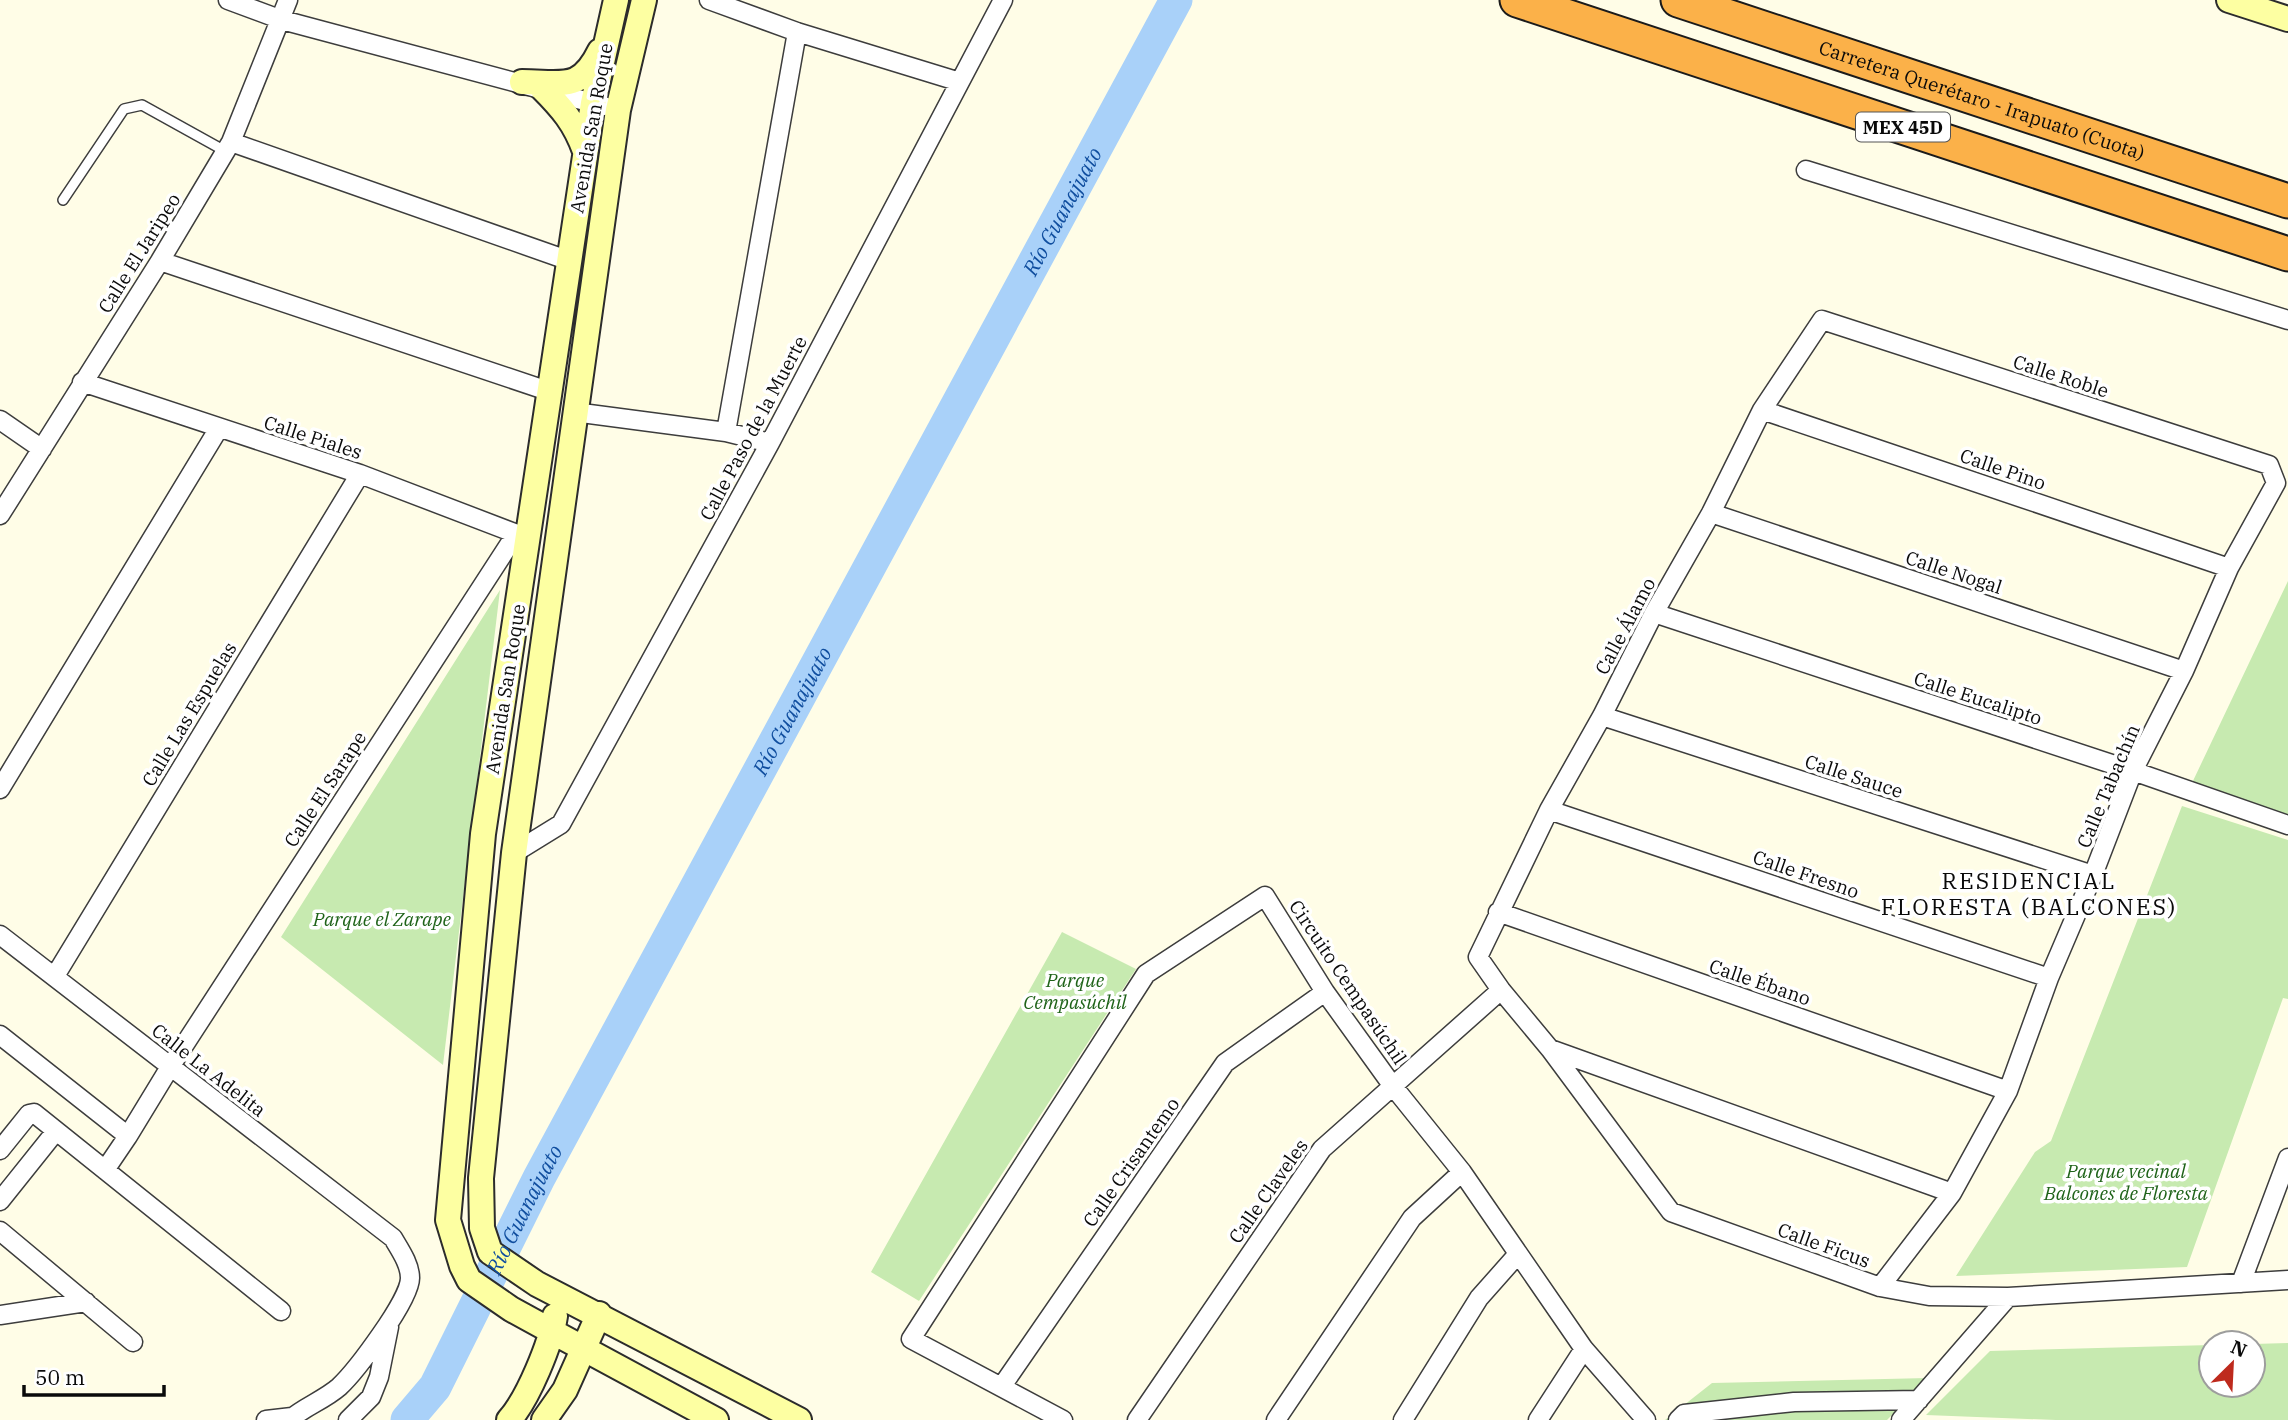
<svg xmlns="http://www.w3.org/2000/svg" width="2288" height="1420" font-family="'IBM Plex Serif',serif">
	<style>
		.green { fill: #c7eab0 }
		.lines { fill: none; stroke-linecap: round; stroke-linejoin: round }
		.river { stroke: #a9d1f9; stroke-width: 33 }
		.lane-casing { stroke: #3d3d3d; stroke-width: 12 }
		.street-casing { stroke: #3d3d3d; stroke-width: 21 }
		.secondary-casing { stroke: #2c2c2c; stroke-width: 28 }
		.highway-casing { stroke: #1b1b1b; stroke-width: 37 }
		.lane { stroke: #fff; stroke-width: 9 }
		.street { stroke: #fff; stroke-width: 18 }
		.secondary { stroke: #fdffa2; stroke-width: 24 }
		.highway { stroke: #fbb149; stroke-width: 33 }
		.labels { text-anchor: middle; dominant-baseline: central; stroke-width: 7; stroke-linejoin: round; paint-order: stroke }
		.shield { fill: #fff; stroke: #545454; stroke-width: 2 }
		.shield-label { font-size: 18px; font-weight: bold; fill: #0a0a0a }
		.street-label { font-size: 19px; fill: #0a0a0a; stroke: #fff }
		.park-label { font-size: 19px; font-style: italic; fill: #1f6319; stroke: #fff }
		.water-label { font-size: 21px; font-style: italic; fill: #104e9f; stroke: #fff }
		.quarter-label { font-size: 23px; letter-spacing: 2px; fill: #0a0a0a; stroke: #fff }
	</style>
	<rect width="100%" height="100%" fill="#fffde7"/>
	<path class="green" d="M2288 581V815L2192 783Z
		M500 590 443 1065 281 937Z
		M2182 806 2288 840V999L2283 998 2187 1267 1956 1276 2035 1152 2051 1141Z
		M1062 932 1136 969 919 1301 871 1272Z
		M2288 1343V1420H2056L1926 1415 1990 1351 2211 1345V1385H2253V1344Z
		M1928 1378 1887 1420H1665L1712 1383Z"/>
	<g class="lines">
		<path class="river" id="s1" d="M407 1420 435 1387 539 1178 1176 0"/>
		<defs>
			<path id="lane" d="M63 200 124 109 142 105 225 151"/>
			<path id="street" d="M228 0 282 20 604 106
				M709 0 797 32 960 82
				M231 142 570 261
				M1806 170 2288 320
				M160 261 551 392
				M82 382 360 474 525 537
				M1762 410 2229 568
				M574 412 726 432 770 443
				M0 420 42 449
				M726 432 797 32
				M1711 513 2184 671
				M0 515 160 261 231 142 288 0
				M1654 613 2133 771 2288 825
				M1602 716 2093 875
				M0 789 219 428
				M1549 810 2049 978
				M514 853 561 824 770 443 1003 0
				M1498 912 2008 1091
				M0 935 393 1238C400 1250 410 1264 410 1278 410 1300 356 1371 339 1387 324 1400 304 1407 289 1420
				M55 976 360 474
				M0 1035 128 1136 170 1067 516 534
				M1550 1049 1952 1193
				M0 1150 29 1114 34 1113 281 1311
				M105 1170 128 1136
				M0 1201 56 1131
				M0 1231 133 1342
				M2241 1283 2288 1158
				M1880 1287 1952 1193 2008 1091 2049 978 2093 875 2133 771 2184 671 2229 568 2276 483 2269 465 1822 320 1762 410 1711 513 1654 613 1602 716 1549 810 1478 957 1501 990 1550 1049 1671 1212 1880 1287 1929 1296 2008 1297 2288 1280
				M0 1315 86 1302
				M1002 1386 1225 1063 1325 992
				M266 1420 292 1417
				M348 1420 371 1397 379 1377 389 1327
				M1063 1420 911 1339 1146 974 1265 896 1325 992 1392 1085 1462 1172 1584 1349 1646 1420
				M1137 1420 1322 1149 1501 990
				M1276 1420 1412 1218 1462 1172
				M1403 1420 1479 1298 1518 1254
				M1538 1420 1584 1349
				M1678 1420 1684 1414 1794 1402 1919 1400
				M1901 1420 2008 1297"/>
			<path id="secondary" d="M616 0 593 103 483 834 448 1220 462 1266 469 1280 511 1309 553 1332 716 1420
				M644 0 618 110 514 853 481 1178 482 1228 490 1252 537 1284 799 1420
				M2229 0 2288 19
				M522 82C563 82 580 92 600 51
				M541 87C562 108 575 123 585 151
				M509 1420C528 1399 551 1343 555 1316
				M544 1420 565 1390 599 1314"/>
			<g id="highway">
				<path d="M1517 0 2288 254"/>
				<path id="s2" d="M1678 0 2288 201"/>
			</g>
		</defs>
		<use href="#lane" class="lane-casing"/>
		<use href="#street" class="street-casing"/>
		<use href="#secondary" class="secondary-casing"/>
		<use href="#highway" class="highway-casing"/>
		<use href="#lane" class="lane"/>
		<use href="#street" class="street"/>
		<use href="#secondary" class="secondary"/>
		<use href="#highway" class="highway"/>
	</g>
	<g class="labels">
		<rect class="shield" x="1856" y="112.5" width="94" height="29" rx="5"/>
		<g class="shield-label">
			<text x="1903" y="127">MEX 45D</text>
		</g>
		<g class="street-label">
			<text stroke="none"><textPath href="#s2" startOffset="320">Carretera Querétaro - Irapuato (Cuota)</textPath></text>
			<text transform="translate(591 128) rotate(-80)">Avenida San Roque</text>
			<text transform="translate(139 253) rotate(-58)">Calle El Jaripeo</text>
			<text transform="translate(2061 376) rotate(18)">Calle Roble</text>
			<text transform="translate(753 428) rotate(-62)">Calle Paso de la Muerte</text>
			<text transform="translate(313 437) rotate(18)">Calle Piales</text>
			<text transform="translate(2003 469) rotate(19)">Calle Pino</text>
			<text transform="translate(1954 572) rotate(18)">Calle Nogal</text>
			<text transform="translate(1625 626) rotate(-62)">Calle Álamo</text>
			<text transform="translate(505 689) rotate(-81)">Avenida San Roque</text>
			<text transform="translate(1978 698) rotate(18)">Calle Eucalipto</text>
			<text transform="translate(189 714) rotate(-59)">Calle Las Espuelas</text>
			<text transform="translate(1854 776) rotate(18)">Calle Sauce</text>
			<text transform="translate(2108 786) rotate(-67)">Calle Tabachín</text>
			<text transform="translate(325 789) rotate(-57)">Calle El Sarape</text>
			<text transform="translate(1806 874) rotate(19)">Calle Fresno</text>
			<text transform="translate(1348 982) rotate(56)">Circuito Cempasúchil</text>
			<text transform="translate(1760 982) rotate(19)">Calle Ébano</text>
			<text transform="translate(209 1070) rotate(38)">Calle La Adelita</text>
			<text transform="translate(1131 1162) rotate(-55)">Calle Crisantemo</text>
			<text transform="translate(1268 1191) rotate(-55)">Calle Claveles</text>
			<text transform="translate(1824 1245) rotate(20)">Calle Ficus</text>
		</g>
		<g class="park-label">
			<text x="382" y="919">Parque el Zarape</text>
			<text x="1075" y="980">Parque<tspan x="1075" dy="22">Cempasúchil</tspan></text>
			<text x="2126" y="1171">Parque vecinal<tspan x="2126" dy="22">Balcones de Floresta</tspan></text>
		</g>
		<g class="water-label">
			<text stroke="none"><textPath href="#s1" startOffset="1376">Río Guanajuato</textPath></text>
			<text stroke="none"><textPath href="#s1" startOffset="808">Río Guanajuato</textPath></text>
			<text stroke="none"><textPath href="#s1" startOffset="242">Río Guanajuato</textPath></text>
		</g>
		<g class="quarter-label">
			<text x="2029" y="880">RESIDENCIAL<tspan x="2029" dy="26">FLORESTA (BALCONES)</tspan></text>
		</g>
	</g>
	<g transform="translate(2232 1364) rotate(24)"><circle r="33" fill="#ffffff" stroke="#9d9d9d" stroke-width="2"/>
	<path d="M0-5L12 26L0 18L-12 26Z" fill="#be2a1d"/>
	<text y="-10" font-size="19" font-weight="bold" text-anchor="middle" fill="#0a0a0a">N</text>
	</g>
	<path d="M24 1385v10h140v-10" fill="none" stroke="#0a0a0a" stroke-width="3.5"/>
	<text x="35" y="1385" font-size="21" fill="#0a0a0a" stroke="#ffffff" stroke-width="5" paint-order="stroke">50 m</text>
</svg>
